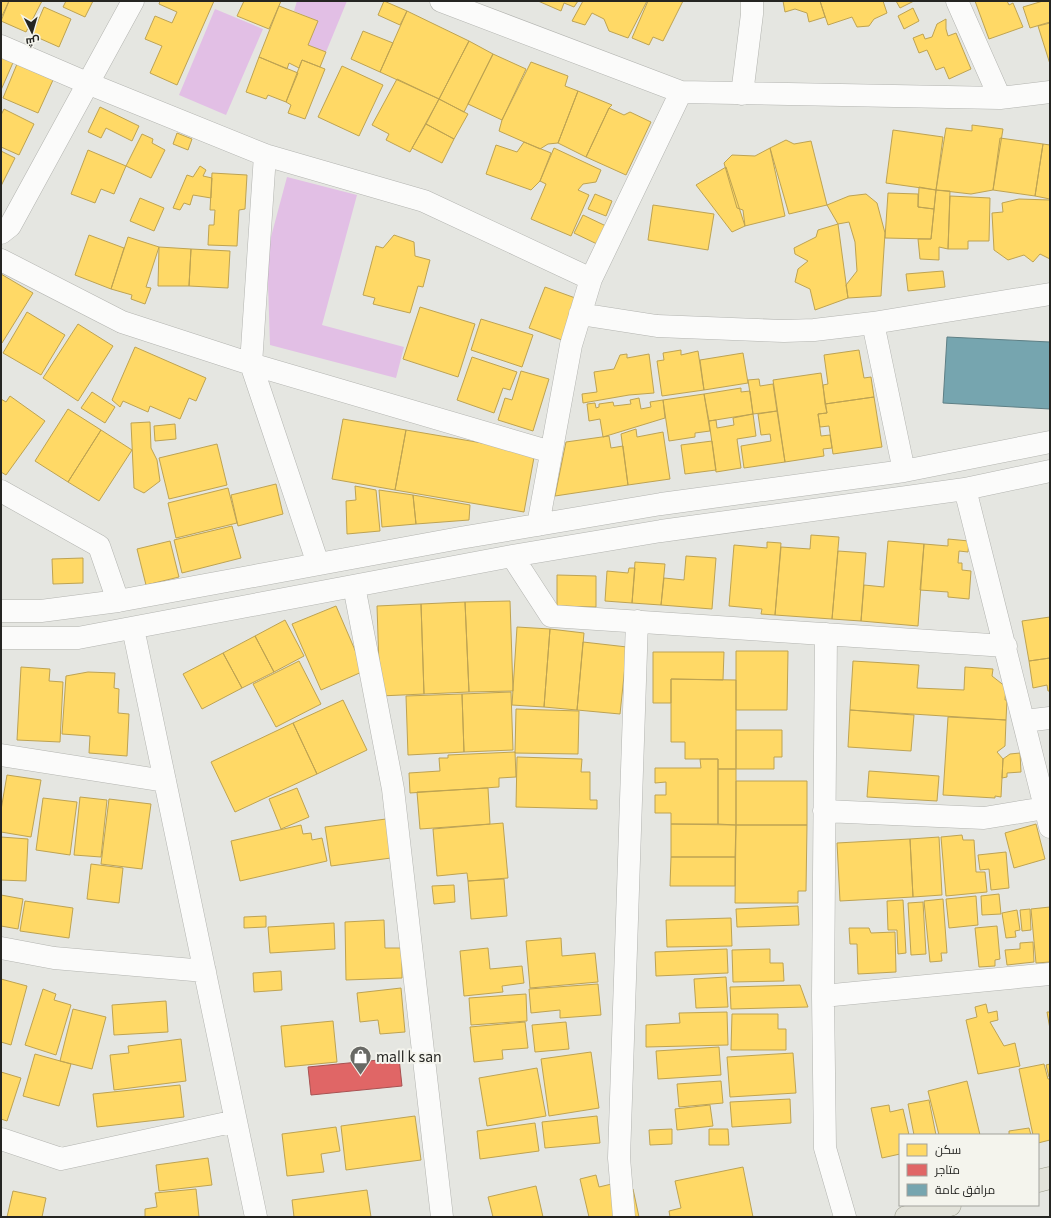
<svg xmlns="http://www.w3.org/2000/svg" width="1051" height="1218" font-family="Commissioner,Cairo,sans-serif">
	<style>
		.green { fill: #e2bfe5 }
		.homes { fill: #ffd966; stroke: #bea352 }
		.shops { fill: #e06666; stroke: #a85252 }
		.public { fill: #76a5af; stroke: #5e7f85 }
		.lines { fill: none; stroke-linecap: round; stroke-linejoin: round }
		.minor-casing { stroke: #b3b4b0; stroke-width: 23 }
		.major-casing { stroke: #9d9e8d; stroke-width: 23 }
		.minor { stroke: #fbfbfa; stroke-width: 22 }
		.major { stroke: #e2e2d9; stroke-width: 22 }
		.labels { text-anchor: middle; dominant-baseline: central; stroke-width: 4; stroke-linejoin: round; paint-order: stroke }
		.poi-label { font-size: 15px; fill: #252522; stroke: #f4f4ed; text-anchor: start }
	</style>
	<rect width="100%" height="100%" fill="#e5e6e1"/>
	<path class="green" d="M297 1H347L326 52 308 45 318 21 294 11Z
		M215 9 263 29 226 115 179 95Z
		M287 177 357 195 322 325 404 347 396 378 270 345 267 252Z"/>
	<path class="homes" d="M1 1H9L1 18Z
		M9 1H42L26 32 1 21Z
		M66 1H93L85 17 63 7Z
		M160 1H214L177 85 150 73 162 46 145 39 155 16 172 23 177 12 159 4Z
		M244 1H281L269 29 237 16Z
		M384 1 407 11 400 25 378 15Z
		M538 1H578L574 7 564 3 561 11Z
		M583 1H647L628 38 609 31 604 19 592 13 585 25 572 21Z
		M648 1H683L663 41 653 37 649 45 632 38Z
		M783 1H820L825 17 809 22 807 13 795 9 785 12Z
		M820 1H883L887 13 874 19 869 26 857 27 852 17 828 25Z
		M896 1H914L900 8Z
		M975 1H1007L1009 5 1013 3 1023 27 989 39Z
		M1043 1H1050V22L1030 28 1023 7Z
		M279 6 318 21 308 45 326 52 320 67 302 60 299 68 289 63 287 69 259 57Z
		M44 7 71 19 59 47 32 35Z
		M913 8 919 21 904 29 898 16Z
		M407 11 469 41 439 99 380 72Z
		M946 19V29L948 36 956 33 971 69 949 79 944 67 936 70 927 50 919 53 913 38 923 34 925 39 932 37 937 24Z
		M1050 23V64L1038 26Z
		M363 31 393 43 380 72 351 59Z
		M469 41 493 54 464 112 439 99Z
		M1 52 15 58 1 90Z
		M493 54 526 69 502 120 468 104Z
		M259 57 298 73 286 102 268 95 266 99 246 92Z
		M302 60 325 69 305 119 288 113 291 105 286 102Z
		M531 62 568 76 565 86 578 91 558 143 548 144 540 149 499 131 502 120Z
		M17 64 53 80 38 113 3 98Z
		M342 66 383 85 359 136 318 117Z
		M397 79 439 99 410 152 386 140 389 134 372 125Z
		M578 91 612 105 609 108 586 157 558 143Z
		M439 99 468 114 454 139 426 124Z
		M100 107 139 126 132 141 106 128 101 138 88 132Z
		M609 108 624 115 630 112 651 122 626 175 586 157Z
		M4 109 34 124 19 155 1 147V115Z
		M426 124 454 139 442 163 412 148Z
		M972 125 1003 129 993 190 971 194 936 190 946 128 972 131Z
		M893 130 943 137 936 190 886 183Z
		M177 133 192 139 188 150 173 144Z
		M142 134 153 139 152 143 165 150 151 178 126 166Z
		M1000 138 1043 144 1035 196 993 190Z
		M786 140 794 144 811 141 827 205 789 214 770 148Z
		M524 142 551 153 540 181 531 190 486 174 496 145 517 152Z
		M1043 144 1050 145V199L1035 196Z
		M554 148 601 170 596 182 583 184 578 190 589 195 571 236 531 219 546 184 540 181Z
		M770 148 785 216 745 226 743 210 737 208 724 163 732 155 755 156Z
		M88 150 126 166 114 194 101 189 95 203 71 194Z
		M1 151 15 158 1 186Z
		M200 166 206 170 203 176 212 178 211 198 193 195 190 205 184 203 180 210 173 208 187 175 193 177Z
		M726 167 745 226 732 232 696 185Z
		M212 173 247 175 245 209 239 210 237 246 208 245 209 225H214L215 210H210Z
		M919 187 936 190 934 209 918 207Z
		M936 190 950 191 948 249 939 247V260L920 259 918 239H931Z
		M888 193 918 194V207L934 209 931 239 885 238Z
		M595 194 612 201 606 216 588 209Z
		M866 194 877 203 885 233 881 296 848 298 846 285 857 271 855 242 849 222 838 224 827 205 849 196Z
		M950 196 990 198 989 241H968V249H948Z
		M140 198 164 208 154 231 130 221Z
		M1019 199 1050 200V259L1040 254 1033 262 1024 255 1008 260 994 250 992 213 1003 212 1002 203Z
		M653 205 714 214 708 250 648 240Z
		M583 215 606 226 597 244 574 233Z
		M838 224 848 298 815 310 810 289 795 282 798 269 808 261 795 254 794 248 816 237 818 230Z
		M89 235 124 248 111 289 75 275Z
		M394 235 414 242 415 256 430 260 423 287 418 286 410 313 373 304 375 298 363 295 376 246 383 248Z
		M128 237 159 247 146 287 151 288 145 304 131 299 132 295 111 289Z
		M159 247 191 249 189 286H158Z
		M191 249 230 251 228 288 189 286Z
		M943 271 945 287 908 291 906 274Z
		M1 274 33 293 2 343 1 342Z
		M545 287 578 299 562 340 529 328Z
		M420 307 475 324 458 377 403 359Z
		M27 312 65 335 41 375 3 353Z
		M481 319 533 335 522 367 471 350Z
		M78 324 113 346 78 401 43 378Z
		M135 347 206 378 196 401 189 398 180 419 150 406 148 412 123 401 120 407 112 400Z
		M681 350V355L698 351 704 390 662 396 657 361 664 360 663 353Z
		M859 350 864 378 871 377 874 397 825 404 823 385 828 384 824 355Z
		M743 353 748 383 704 390 700 360Z
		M627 354V358L649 354 654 393 629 395 583 403 582 394 597 392 594 372 614 369 620 355Z
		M472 357 517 372 510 390 503 388 494 413 457 400Z
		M521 371 549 379 533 431 498 420 505 398 512 400Z
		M821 373 827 413 818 414 821 436 830 435 832 448 823 449 824 456 785 462 773 380Z
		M759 379 760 386 773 384 777 411 753 414 748 380Z
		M741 388V392L750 391 753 414 709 421 704 394Z
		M92 392 115 407 105 423 81 408Z
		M704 394 710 431 695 433V437L669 441 663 400Z
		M10 396 45 421 6 475 1 472V399L6 402Z
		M874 397 882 447 833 454 829 426 820 427 818 414 827 413 825 404Z
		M639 398 641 409 651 407 650 402 663 400 665 418 603 437 600 419 589 421 587 404 595 403 596 408 599 407V404L613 402 614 406 631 404 630 400Z
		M68 409 101 430 68 482 35 461Z
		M777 411 785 462 744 468 741 446 771 441 770 434 761 435 758 414Z
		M753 414 756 436 737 439 741 468 716 472 709 421 716 420 717 428 734 425 733 418Z
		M343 419 406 430 395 490 332 479Z
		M150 422 151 448 157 460 160 481 144 493 134 488 131 423Z
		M175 424 176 439 155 441 154 426Z
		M636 429 637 437 663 432 670 479 628 485 621 434Z
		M101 430 132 450 99 501 68 482Z
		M406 430 535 452 524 512 395 490Z
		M609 436 611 448 623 446 628 485 555 496 566 442Z
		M712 441 716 470 685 474 681 445Z
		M217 444 227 485 169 499 159 458Z
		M276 484 283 514 238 526 231 495Z
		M355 486 376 490 380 531 347 534 346 501 356 500Z
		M228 488 237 523 176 538 168 503Z
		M379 490 413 495 416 524 382 527Z
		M413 495 470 505 469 520 416 524Z
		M232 526 241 558 182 573 174 540Z
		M811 535 839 537 832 619 775 615 781 547 810 549Z
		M948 539 969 541 968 552 959 551 958 563H962V570L971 571 969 599 948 597V592L920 590 924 544 948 546Z
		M170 541 179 577 146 585 137 549Z
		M888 541 924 544 918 626 861 621 864 585 884 587Z
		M767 542 781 543 775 615 761 614 762 609 729 606 734 545 767 548Z
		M838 551 866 553 861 621 832 619Z
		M686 556 716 558 712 609 661 605 664 578 684 580Z
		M83 558V583L53 584 52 559Z
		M635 562 665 564 661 605 632 603Z
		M629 568H635L632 603 605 601 607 571 628 573Z
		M557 575 596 576V607L557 606Z
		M510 601 513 691 469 692 465 602Z
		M465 602 469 692 424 694 421 604Z
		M421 604 424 694 380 696 377 606Z
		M336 606 364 671 321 690 292 624Z
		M1050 617V658L1029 661 1022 621Z
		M285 620 304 656 274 672 255 636Z
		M517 627 550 629 544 707 512 705Z
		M550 629 584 633 577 710 544 707Z
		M255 636 274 672 242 688 223 653Z
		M583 642 627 647 620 714 577 710Z
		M736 651H788L787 710H736Z
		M653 652H724L723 680 671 679V703H653Z
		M223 653 242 688 202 709 183 674Z
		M1050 658V691H1048L1047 685 1033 688 1029 661Z
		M299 661 321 704 276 727 253 684Z
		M853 661 919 665 917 688 964 690 965 667 993 669 992 676 1006 687 1005 700H1007L1006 720 850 710Z
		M21 667 50 669 49 681 63 682 60 742 17 740Z
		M88 672 115 673 114 688 119 689 118 713 129 714 127 756 89 753 90 736 62 734 66 676Z
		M671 679 736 680V769H718V759H685V742H671Z
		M511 692 513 750 464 752 462 694Z
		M462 694 464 752 408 755 406 696Z
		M343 700 367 750 317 774 293 723Z
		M516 709 579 711 578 754 515 753Z
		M850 710 914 715 911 751 848 747Z
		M948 717 1006 720 1005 746 997 752 1003 759 1001 797 995 796V798L943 795Z
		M293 723 317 774 235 812 211 762Z
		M736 730H782V757H774V769H736Z
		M515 752 516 777 499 778V787L410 793 409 773 440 771 439 758H448V755Z
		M1020 753 1021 772 1007 773V777L1002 778 1003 759 1010 754Z
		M517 757 582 759 581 772H590V800H597V809L516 807Z
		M700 759H718V824H671V813H655V795H666V782L655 783V768H701Z
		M718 769H736V825L718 824Z
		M869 771 939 776 937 801 867 797Z
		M7 775 41 780 31 837 1 832V810Z
		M736 781H807V825H736Z
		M297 788 309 817 281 829 269 799Z
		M488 788 490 824 420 829 417 792Z
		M80 797 107 800 101 857 74 855Z
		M43 798 77 802 70 855 36 850Z
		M109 799 151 804 142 869 101 864Z
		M386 819 391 858 331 866 325 827Z
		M503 823 508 878 468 881 467 873 437 876 433 829Z
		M671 824 736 825 735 857H671Z
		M1036 824 1045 859 1014 868 1005 833Z
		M301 825 303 834 311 833 312 840 322 838 327 861 240 881 231 841Z
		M736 825H807L806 891H798V903H735Z
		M962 835 963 840H974L976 872H985L987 892 946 896 941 837Z
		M1 837 28 839 26 881 1 880Z
		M939 837 942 895 913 897 910 839Z
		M910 839 913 897 840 901 837 843Z
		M1006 852 1009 888 991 890 989 869 980 870 978 855Z
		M671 857H735V886H670Z
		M91 864 123 868 119 903 87 899Z
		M504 879 507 916 471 919 468 881Z
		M454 885 455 902 434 904 432 886Z
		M999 894 1001 914 982 915 981 896Z
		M1 895 23 899 18 929 1 926Z
		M976 896 978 925 949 928 946 899Z
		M943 899 947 953H941L942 961 930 962 924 901Z
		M903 900 906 953 898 954 897 930H888L887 901Z
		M25 901 73 908 69 938 20 931Z
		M923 902 926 954 911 955 908 903Z
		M798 906 799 925 737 927 736 909Z
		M1050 907V962L1036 963 1031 909Z
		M1030 909 1031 930 1022 931 1020 910Z
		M1017 910 1020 930 1015 931 1016 937 1006 938 1002 913Z
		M266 916V927L244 928V917Z
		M731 918 732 946 667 947 666 920Z
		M384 920 385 948H402V978L346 980 345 922Z
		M334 923 335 949 270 953 268 927Z
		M997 926 1000 959 995 960V966L979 967 975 928Z
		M849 928H869L871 933 895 932 896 972 858 974 857 944H850Z
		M561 938 562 956 595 953 598 982 530 988 526 941Z
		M1033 942 1034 962 1007 965 1005 950 1020 949V943Z
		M488 948 490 969 522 966 524 983 502 986 503 992 464 996 460 951Z
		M727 949 728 973 656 976 655 952Z
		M770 949V963H783L784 981 733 982 732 950Z
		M281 971 282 990 254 992 253 973Z
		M726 977 728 1007 696 1008 694 979Z
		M1 979 27 986 11 1045 1 1042Z
		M598 984 601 1015 560 1018V1010L531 1013 529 989Z
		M800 985 808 1007 731 1009 730 987Z
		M401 988 405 1032 380 1034 378 1020 360 1022 357 993Z
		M43 989 56 994 54 1000 71 1005 56 1055 25 1045Z
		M526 994 527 1021 471 1025 469 998Z
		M166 1001 168 1032 114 1035 112 1005Z
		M986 1004 988 1013 997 1011 998 1020 990 1022 1004 1046 1015 1043 1020 1066 978 1074 966 1020 977 1017 975 1007Z
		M73 1009 106 1017 92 1069 60 1061Z
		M727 1012 728 1045 646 1047V1025L680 1023 679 1013Z
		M1047 1012H1050V1029Z
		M732 1014H778V1029H786V1050H731Z
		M333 1021 337 1062 285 1067 281 1026Z
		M525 1022 528 1048 502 1050 503 1059 474 1062 470 1027Z
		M566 1022 569 1049 535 1052 532 1025Z
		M181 1039 186 1081 114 1090 110 1055 129 1053 128 1046Z
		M719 1047 721 1075 658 1079 656 1051Z
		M591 1052 599 1108 549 1116 541 1059Z
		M793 1053 796 1093 730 1097 727 1057Z
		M35 1054 71 1064 59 1106 23 1096Z
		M1044 1064 1048 1079H1050V1140L1038 1143V1135H1033L1019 1069Z
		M1050 1064V1077H1049L1046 1065Z
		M537 1068 546 1116 487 1126 479 1078Z
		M1 1072 21 1078 7 1121 1 1119Z
		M721 1081 723 1103 679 1107 677 1084Z
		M967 1081 980 1135H939L928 1091Z
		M180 1085 184 1117 97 1127 93 1094Z
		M790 1099 791 1123 732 1127 730 1102Z
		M929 1100 936 1135H914L908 1104Z
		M710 1105 713 1126 677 1130 675 1109Z
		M889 1105 890 1112 903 1109 909 1135H900V1154L882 1158 871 1108Z
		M415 1116 421 1160 346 1170 341 1126Z
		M597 1116 600 1143 545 1148 542 1122Z
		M535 1123 539 1151 480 1159 477 1131Z
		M336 1127 340 1151 321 1154 324 1172 287 1176 282 1134Z
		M1029 1128 1031 1135H1009V1131Z
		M672 1129V1144L650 1145 649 1130Z
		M709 1129H728L729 1145H709Z
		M208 1158 212 1185 159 1191 156 1165Z
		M743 1167 753 1217H670L669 1211 681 1208 675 1181Z
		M596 1175 599 1187 620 1182 633 1189 639 1217H589L580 1179Z
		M536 1186 543 1217H493L488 1197Z
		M196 1189 199 1217H145V1209L157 1207 155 1193Z
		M367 1190 371 1217H294L292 1200Z
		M13 1191 46 1198 42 1217H7Z"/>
	<path class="shops" d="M399 1058 402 1086 311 1095 308 1067Z"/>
	<path class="public" d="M947 337 1050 342V409L943 403Z"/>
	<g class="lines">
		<defs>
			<path id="minor" d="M441 1 681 92 1000 98 1050 92
				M957 1 1000 98
				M1 46 87 83 265 155 424 201 591 279
				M742 94 752 14V1
				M265 155 251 364 318 564
				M1 233 10 226 133 1
				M1 260 122 322 251 364 551 452
				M580 314 657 326 784 331 814 330 873 323 1050 294
				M873 323 904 471
				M965 489 1050 827
				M1 491 99 546 118 601
				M538 525 571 345 591 279 681 92
				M512 556 551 616 1006 646
				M354 586 393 789 442 1217
				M1 611H41L118 601 460 538 661 504 904 471 1050 442
				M133 628 256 1217
				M826 634 823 996 825 1148 845 1217
				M1 638H78L512 556 661 531 965 489 1050 471
				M1024 721 1050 718
				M1 755 165 781
				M824 811 984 818 1045 808
				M1 948 54 958 205 971
				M823 996 1050 974
				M1 1139 61 1159 236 1121
				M624 1217 619 1158 637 621"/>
			<path id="major" d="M1038 1181 1050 1178
				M906 1217 950 1205"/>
		</defs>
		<use href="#minor" class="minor-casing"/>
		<use href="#major" class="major-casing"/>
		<use href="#minor" class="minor"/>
		<use href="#major" class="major"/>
	</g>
	<defs>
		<symbol id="shop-pin" viewBox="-11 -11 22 30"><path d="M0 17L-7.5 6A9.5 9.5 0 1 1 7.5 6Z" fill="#686965" stroke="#f4f4ed"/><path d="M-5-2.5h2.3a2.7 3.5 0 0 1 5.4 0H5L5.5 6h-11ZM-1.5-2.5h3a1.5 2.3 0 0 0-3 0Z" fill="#fff"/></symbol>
	</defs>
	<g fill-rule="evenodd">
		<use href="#shop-pin" x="348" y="1044" width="25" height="34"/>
	</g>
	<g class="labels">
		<g class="poi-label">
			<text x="376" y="1056">mall k san</text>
		</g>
	</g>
	<rect width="1051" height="1218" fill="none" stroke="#252522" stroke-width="4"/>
	<rect x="899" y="1134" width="140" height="72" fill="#f4f4ed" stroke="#a1a19c"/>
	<rect x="907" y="1144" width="20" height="12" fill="#ffd966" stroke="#a1a19c"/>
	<text x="935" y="1154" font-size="12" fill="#252522">سكن</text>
	<rect x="907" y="1164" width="20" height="12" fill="#e06666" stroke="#a1a19c"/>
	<text x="935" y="1174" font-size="12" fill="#252522">متاجر</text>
	<rect x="907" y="1184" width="20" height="12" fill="#76a5af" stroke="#a1a19c"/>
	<text x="935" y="1194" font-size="12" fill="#252522">مرافق عامة</text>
	<g transform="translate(32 32) rotate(175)" stroke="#f4f4ed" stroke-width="3" paint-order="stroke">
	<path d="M0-3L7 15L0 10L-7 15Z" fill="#252522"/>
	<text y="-6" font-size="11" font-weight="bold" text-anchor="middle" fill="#252522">ش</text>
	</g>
</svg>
